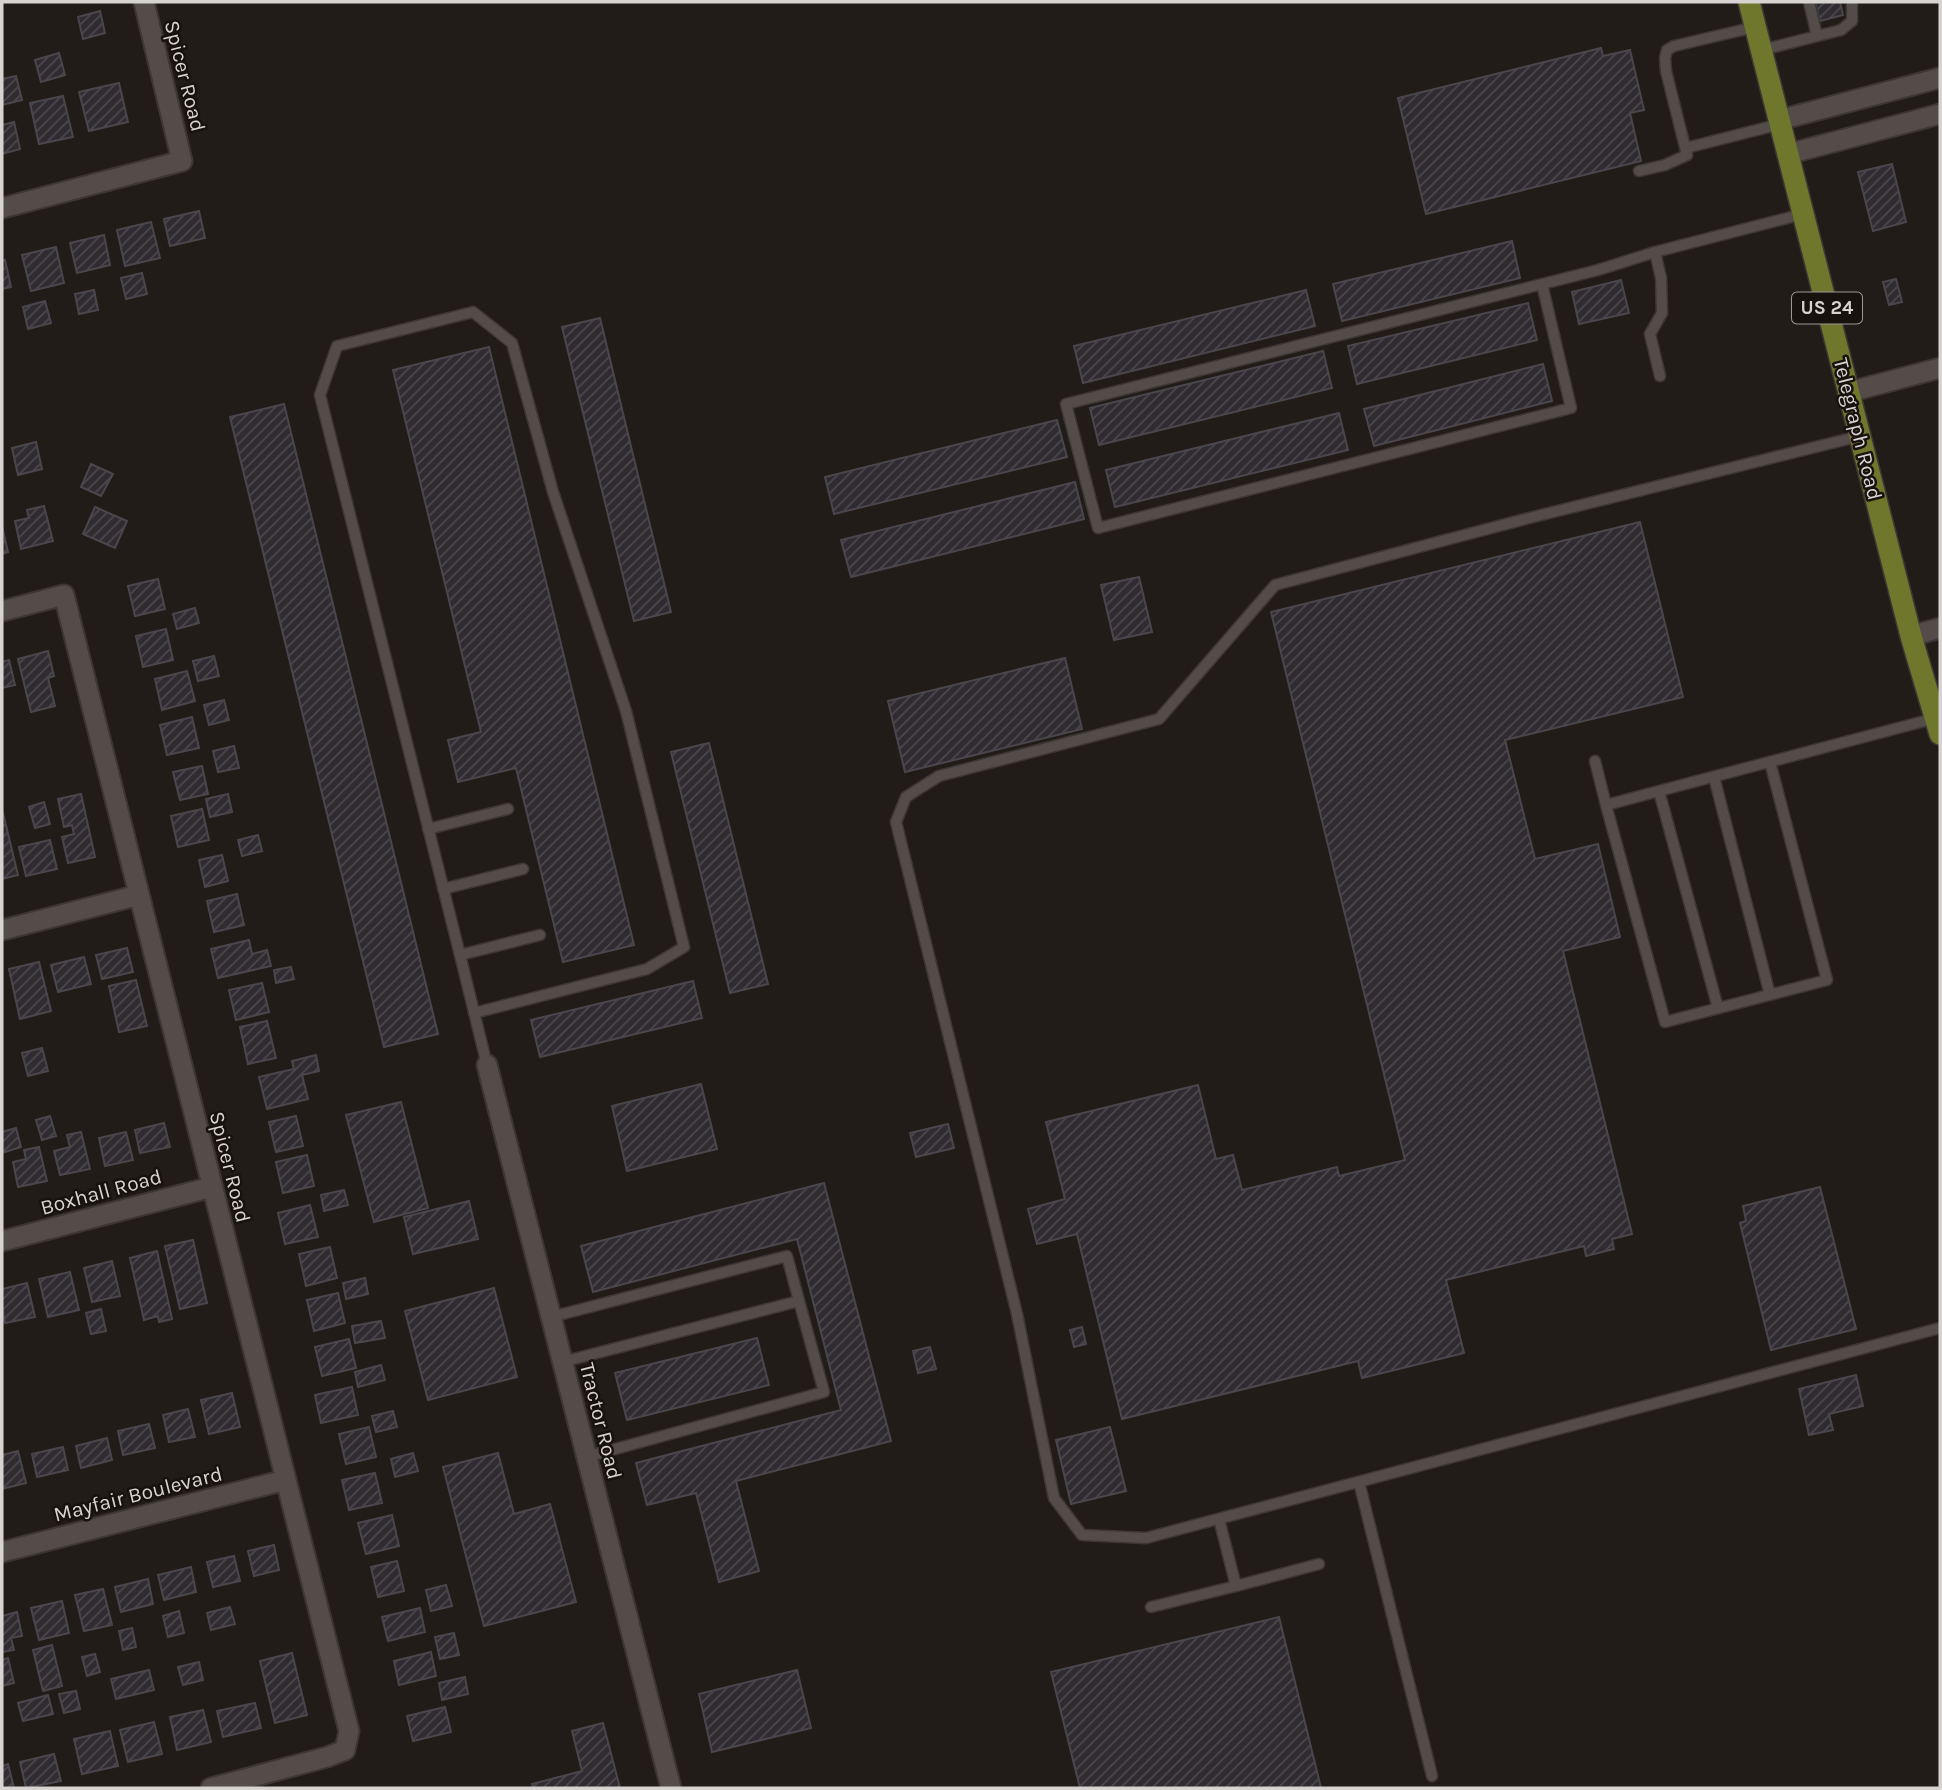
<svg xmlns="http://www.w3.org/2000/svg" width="1942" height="1790" font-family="Karla,sans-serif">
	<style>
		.building { fill: url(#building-hatch); stroke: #4a464c; stroke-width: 2 }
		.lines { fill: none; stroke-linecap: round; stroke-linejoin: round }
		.lane-casing { stroke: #3c3735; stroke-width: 13 }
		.street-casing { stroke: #3c3735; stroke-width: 23 }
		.primary-casing { stroke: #3c3735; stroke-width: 24 }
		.lane { stroke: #534c48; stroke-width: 10 }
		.street { stroke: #534c48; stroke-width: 19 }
		.primary { stroke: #6e772b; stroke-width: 21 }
		.labels { text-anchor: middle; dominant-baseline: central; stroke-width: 5; stroke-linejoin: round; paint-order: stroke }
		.shield { fill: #18120f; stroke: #9e9997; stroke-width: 2 }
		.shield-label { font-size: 19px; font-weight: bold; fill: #d7d3d1 }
		.street-label { font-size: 21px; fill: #d7d3d1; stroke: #18120f }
	</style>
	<defs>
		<pattern id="building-hatch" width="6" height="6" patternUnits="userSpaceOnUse" patternTransform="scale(1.75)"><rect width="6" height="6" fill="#2f2b31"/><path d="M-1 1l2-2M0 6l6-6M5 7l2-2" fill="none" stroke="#4c494e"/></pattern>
	</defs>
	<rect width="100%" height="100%" fill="#221c18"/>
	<path class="building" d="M1815 2H1840L1843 15 1820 21Z
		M100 11 105 33 83 39 78 17Z
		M1601 48 1603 56 1630 50 1644 110 1630 113 1641 161 1426 214 1398 98Z
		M59 53 65 75 41 82 35 60Z
		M16 76 22 100 2 105V79Z
		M119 83 128 122 89 131 79 92Z
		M63 96 73 137 39 144 30 103Z
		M14 122 20 149 2 154V125Z
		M1892 164 1906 222 1873 231 1858 172Z
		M199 211 205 238 170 246 164 219Z
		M151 222 160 258 125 266 117 230Z
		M104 235 110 265 77 273 70 243Z
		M1512 241 1520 278 1342 321 1333 284Z
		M56 247 64 283 31 291 22 255Z
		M5 260 11 287 2 289V261Z
		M142 273 147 294 126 299 121 278Z
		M1896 279 1902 302 1889 305 1883 282Z
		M1621 280 1629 313 1579 324 1572 292Z
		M94 290 98 310 79 314 75 294Z
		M1306 290 1315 326 1083 383 1074 346Z
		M45 301 51 323 28 329 23 307Z
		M1528 303 1537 340 1357 384 1348 346Z
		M600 318 671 612 634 621 562 327Z
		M489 347 634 945 563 962 516 768 458 782 448 740 481 732 393 370Z
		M1323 351 1332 388 1099 445 1090 408Z
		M1543 364 1552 401 1374 446 1364 409Z
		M284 404 438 1034 384 1047 230 417Z
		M1339 413 1348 450 1115 507 1106 470Z
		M1057 420 1067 457 834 514 825 477Z
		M36 442 42 469 18 475 12 448Z
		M91 464 113 474 101 496 81 487Z
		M1075 482 1084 519 851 577 841 540Z
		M44 506 53 541 21 549 15 521 29 518 27 510Z
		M95 507 127 521 115 548 83 534Z
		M1640 522 1683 697 1505 740 1535 859 1598 844 1620 937 1563 951 1632 1234 1612 1239 1614 1249 1586 1256 1584 1246 1446 1280 1464 1353 1362 1378 1358 1361 1122 1419 1077 1234 1037 1244 1028 1209 1065 1199 1046 1122 1198 1085 1216 1159 1233 1155 1242 1190 1337 1167 1339 1176 1405 1160 1271 612Z
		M2 526 8 552 2 554Z
		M1139 577 1152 632 1114 640 1101 585Z
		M158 579 165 609 135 616 128 586Z
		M195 608 199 623 177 629 173 614Z
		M166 629 173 660 143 667 136 636Z
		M48 651 54 676 48 678 55 706 31 712 18 659Z
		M214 656 219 676 198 681 193 661Z
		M1065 658 1082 729 905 772 888 701Z
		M9 660 15 685 2 688V662Z
		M187 671 195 701 162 710 155 679Z
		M224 700 229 720 209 725 204 705Z
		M192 717 199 748 167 755 160 725Z
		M709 743 768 984 730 993 671 752Z
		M234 746 239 768 218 772 213 751Z
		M202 766 208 794 180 800 173 772Z
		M81 794 95 857 68 863 62 837 74 834 72 825 64 827 58 799Z
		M228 794 232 812 210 817 206 799Z
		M44 802 50 824 35 828 29 807Z
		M2 809 18 875 2 879Z
		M202 809 209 840 178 847 171 816Z
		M258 835 262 851 242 856 238 840Z
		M50 840 57 869 26 876 19 847Z
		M222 855 228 881 205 887 199 860Z
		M237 894 244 925 214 932 207 901Z
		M249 940 252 954 267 950 271 966 218 978 211 949Z
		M127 948 133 972 102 979 96 955Z
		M84 957 91 984 58 992 51 965Z
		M39 962 51 1011 20 1019 9 969Z
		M291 967 294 979 276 983 274 970Z
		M136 980 147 1026 119 1032 109 986Z
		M693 981 702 1018 540 1057 531 1020Z
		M262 983 269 1012 236 1020 229 990Z
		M267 1021 276 1058 248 1064 240 1027Z
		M42 1048 48 1071 28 1076 22 1053Z
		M316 1055 319 1071 302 1075 308 1099 267 1109 259 1077 294 1069 292 1061Z
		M701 1084 717 1149 627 1171 612 1106Z
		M401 1102 428 1208 374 1222 346 1115Z
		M50 1116 56 1136 42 1140 36 1120Z
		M296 1116 303 1146 276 1152 269 1122Z
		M164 1123 170 1147 140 1153 135 1130Z
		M948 1124 954 1148 916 1157 910 1133Z
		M16 1128 21 1147 2 1153V1132Z
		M81 1132 90 1169 60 1175 54 1151 70 1147 67 1135Z
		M126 1132 133 1160 105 1166 99 1138Z
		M39 1147 47 1181 18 1187 13 1162 26 1159 24 1150Z
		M307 1155 314 1186 283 1193 276 1162Z
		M824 1183 891 1441 736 1481 759 1571 719 1582 696 1493 647 1505 636 1463 841 1410 797 1239 593 1292 581 1246Z
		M1820 1187 1856 1329 1771 1350 1740 1223 1746 1221 1743 1206Z
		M344 1190 348 1205 324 1211 321 1195Z
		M469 1201 478 1239 413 1254 404 1217Z
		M310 1205 318 1237 285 1244 278 1213Z
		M193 1240 207 1303 180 1309 165 1246Z
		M330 1247 337 1278 306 1286 299 1254Z
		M157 1251 172 1319 159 1322 158 1316 144 1320 130 1258Z
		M112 1261 120 1296 92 1302 84 1268Z
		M70 1272 79 1310 48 1317 39 1279Z
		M365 1278 368 1294 346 1299 343 1283Z
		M27 1283 35 1317 5 1323 2 1308V1289Z
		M494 1288 517 1377 428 1400 405 1311Z
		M338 1293 345 1323 314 1331 307 1300Z
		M101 1309 106 1331 91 1334 86 1313Z
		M381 1321 385 1338 355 1343 352 1326Z
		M1082 1327 1086 1344 1074 1347 1070 1330Z
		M757 1338 769 1385 627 1420 615 1373Z
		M349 1339 356 1368 322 1376 315 1347Z
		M930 1347 936 1369 918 1373 913 1351Z
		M381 1365 385 1380 358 1387 355 1372Z
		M1856 1375 1863 1406 1829 1414 1833 1430 1809 1435 1799 1389Z
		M352 1387 358 1415 321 1423 315 1395Z
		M232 1393 240 1427 209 1434 201 1400Z
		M188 1409 195 1437 169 1442 163 1415Z
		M393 1411 397 1427 376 1432 372 1416Z
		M149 1424 155 1448 123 1455 118 1431Z
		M369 1427 376 1457 346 1464 339 1434Z
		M1110 1427 1126 1491 1071 1504 1056 1440Z
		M107 1438 112 1460 81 1468 76 1446Z
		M63 1447 68 1470 37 1477 32 1454Z
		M18 1451 26 1483 2 1489V1455Z
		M413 1453 418 1471 395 1477 391 1459Z
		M498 1453 514 1514 550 1504 576 1602 484 1626 443 1467Z
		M375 1473 382 1503 349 1510 342 1480Z
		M392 1515 399 1546 366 1554 358 1523Z
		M274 1545 279 1570 254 1576 248 1551Z
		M234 1556 240 1581 213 1587 207 1562Z
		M397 1561 404 1591 378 1597 371 1567Z
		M191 1567 196 1592 164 1600 158 1575Z
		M148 1579 153 1604 121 1612 115 1587Z
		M446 1585 452 1606 431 1611 426 1590Z
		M103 1589 112 1625 84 1631 75 1595Z
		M62 1601 69 1633 39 1640 31 1608Z
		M230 1607 235 1624 211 1630 207 1613Z
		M420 1608 425 1632 388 1641 382 1617Z
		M179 1611 184 1633 168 1637 163 1616Z
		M17 1612 22 1636 11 1638 14 1650 2 1652V1616Z
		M1279 1617 1321 1788H1080L1051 1672Z
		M132 1628 136 1647 123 1650 119 1631Z
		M454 1633 459 1655 440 1659 435 1637Z
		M52 1645 62 1686 43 1691 33 1650Z
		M431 1652 436 1676 399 1685 394 1661Z
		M292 1653 307 1715 275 1723 260 1661Z
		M95 1654 100 1672 87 1676 82 1657Z
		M8 1658 14 1683 2 1686V1660Z
		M199 1662 203 1680 183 1685 178 1667Z
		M149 1670 154 1690 116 1699 111 1679Z
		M797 1670 811 1728 712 1752 699 1694Z
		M465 1677 468 1694 442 1700 439 1683Z
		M76 1691 80 1709 64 1713 59 1694Z
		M48 1695 53 1714 23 1721 18 1703Z
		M255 1703 261 1728 223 1737 217 1711Z
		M445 1707 451 1732 413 1741 407 1716Z
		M203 1710 211 1742 177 1750 170 1717Z
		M154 1722 162 1754 128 1762 120 1730Z
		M603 1723 620 1788H533L532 1784 582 1771 572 1731Z
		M110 1731 118 1766 82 1774 74 1739Z
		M54 1754 61 1781 26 1788 20 1762Z
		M8 1764 14 1788H2V1766Z"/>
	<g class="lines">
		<defs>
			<path id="lane" d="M1809 2 1817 36
				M1762 50 1841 30 1852 21V2
				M1686 148 1780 124
				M1639 171 1665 165 1687 155 1666 71 1665 58 1667 50 1674 46 1755 27
				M1542 284 1571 408 1098 528 1066 404 1598 270 1655 252
				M1660 376 1650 334 1662 313 1661 278 1655 252 1803 214
				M1860 436 1533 517 1275 585 1159 719 939 776 906 797 896 822 1017 1314 1054 1498 1082 1535 1146 1538 1940 1328
				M1595 761 1606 805 1936 718
				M1714 777 1770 995
				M1659 791 1718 1008
				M1606 805 1665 1022 1827 980 1770 762
				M428 829 508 809
				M443 889 523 869
				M460 955 540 935
				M474 1013 647 969 684 947 626 711 553 492 512 343 473 312 337 346 320 395 460 955 487 1065
				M551 1317 787 1256 799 1301 562 1362
				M586 1457 824 1392 799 1301
				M1359 1482 1432 1776
				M1236 1586 1319 1564
				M1151 1607 1236 1586 1219 1519"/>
			<path id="street" d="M1779 120 1940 78
				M1788 154 1940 114
				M2 208 182 161 144 2
				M1849 392 1940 368
				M2 611 64 595 349 1731 345 1750 327 1757 211 1788
				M1911 636 1940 628
				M2 930 139 895
				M487 1065 671 1788
				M2 1241 212 1187
				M2 1552 285 1480"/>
			<path id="primary" d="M1749 2 1911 636 1940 734"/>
		</defs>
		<use href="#lane" class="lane-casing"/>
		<use href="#street" class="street-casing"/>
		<use href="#primary" class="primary-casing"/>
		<use href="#lane" class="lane"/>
		<use href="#street" class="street"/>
		<use href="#primary" class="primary"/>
	</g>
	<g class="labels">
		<rect class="shield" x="1792" y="292.5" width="70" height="31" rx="5"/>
		<g class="shield-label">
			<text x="1827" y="308">US 24</text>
		</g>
		<g class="street-label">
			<text transform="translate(185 76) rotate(76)">Spicer Road</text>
			<text transform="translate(1858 429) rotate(76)">Telegraph Road</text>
			<text transform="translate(230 1167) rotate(76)">Spicer Road</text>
			<text transform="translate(101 1192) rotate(-15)">Boxhall Road</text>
			<text transform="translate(601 1421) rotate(76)">Tractor Road</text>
			<text transform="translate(138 1494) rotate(-14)">Mayfair Boulevard</text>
		</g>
	</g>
	<rect width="1942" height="1790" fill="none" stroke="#d7d3d1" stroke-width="7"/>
</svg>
